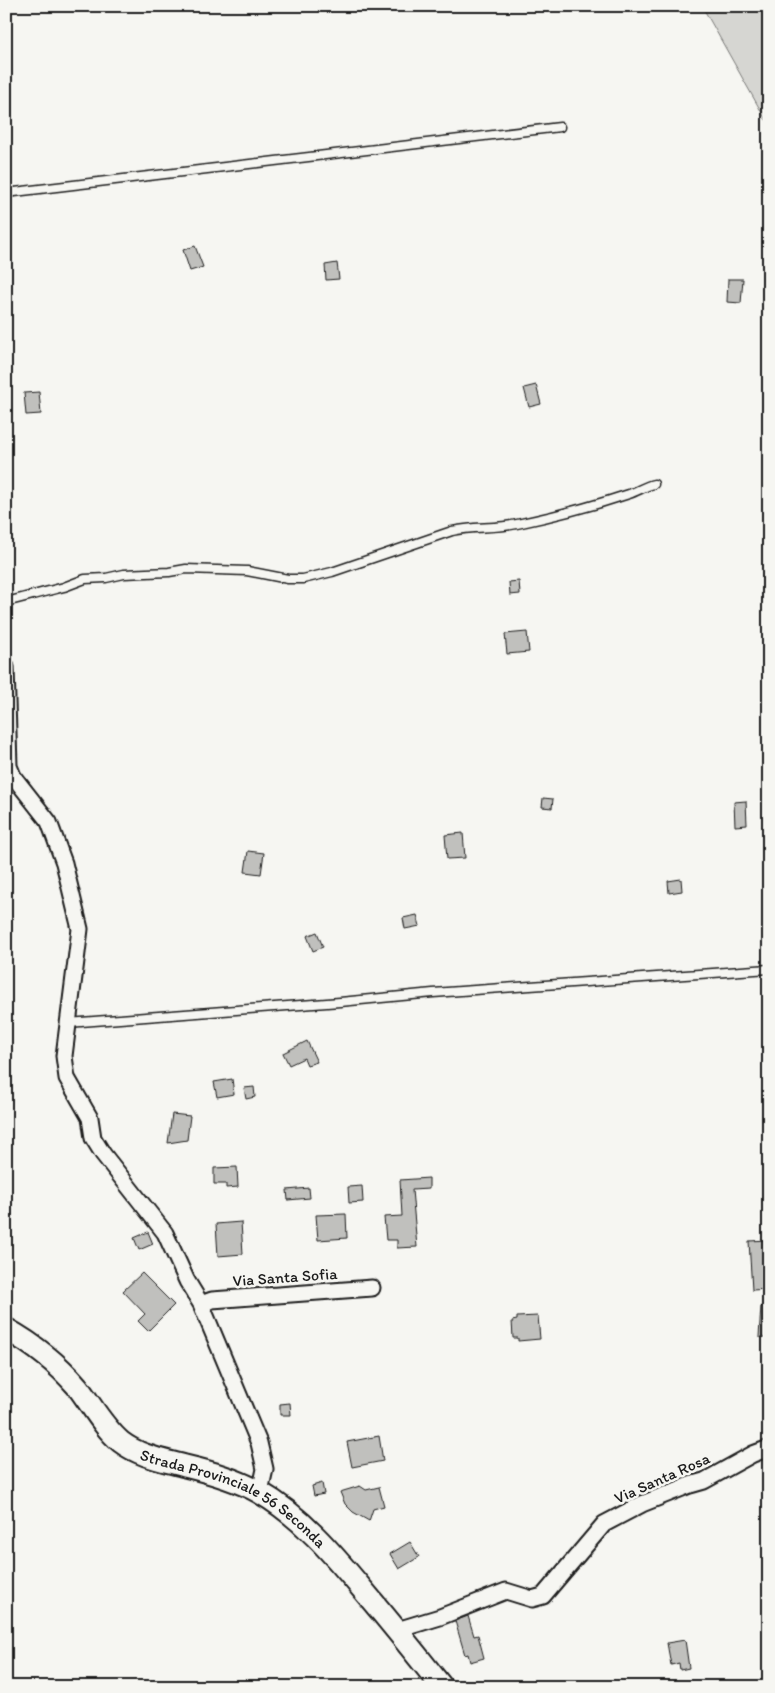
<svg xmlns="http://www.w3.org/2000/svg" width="775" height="1693" font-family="Itim,sans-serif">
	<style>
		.green { fill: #d6d6d2; stroke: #797977 }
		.building { fill: #c0c0bd; stroke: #1c1c1c }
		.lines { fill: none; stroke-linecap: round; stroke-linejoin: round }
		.lane-casing { stroke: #1c1c1c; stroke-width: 11 }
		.street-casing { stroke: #1c1c1c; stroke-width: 19 }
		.secondary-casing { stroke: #1c1c1c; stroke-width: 25 }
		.lane { stroke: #f6f6f2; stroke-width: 8 }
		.street { stroke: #f6f6f2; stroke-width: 15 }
		.secondary { stroke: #f6f6f2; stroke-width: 21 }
		.labels { text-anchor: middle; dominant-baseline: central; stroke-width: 5; stroke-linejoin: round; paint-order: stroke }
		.street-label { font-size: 16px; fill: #1c1c1c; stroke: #f6f6f2 }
	</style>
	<rect width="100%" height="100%" fill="#f6f6f2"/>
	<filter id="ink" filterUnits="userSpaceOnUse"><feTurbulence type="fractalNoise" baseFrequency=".02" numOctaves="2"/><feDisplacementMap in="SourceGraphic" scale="10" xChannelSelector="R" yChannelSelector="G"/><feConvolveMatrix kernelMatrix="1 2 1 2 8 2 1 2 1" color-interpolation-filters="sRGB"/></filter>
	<g filter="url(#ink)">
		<path class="green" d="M702 6H769V122L766 120Z"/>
		<path class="building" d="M195 246 203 267 190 271 183 250Z
			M337 263 339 279 326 280 325 265Z
			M728 279H743L741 303 727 302Z
			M536 385 541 404 529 407 524 388Z
			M39 392 41 414 26 415 24 393Z
			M519 581 520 594 510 595 509 582Z
			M527 632 529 652 507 654 505 634Z
			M543 798 553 799 552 808 542 807Z
			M746 801 747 825 735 826 734 802Z
			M463 833 465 858 447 859 445 835Z
			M248 851 264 853 261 874 245 872Z
			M681 879 682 891 669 893 668 881Z
			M417 915 420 926 405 929 403 918Z
			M317 932 323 947 313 951 307 936Z
			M307 1041 317 1062 307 1065 304 1058 289 1065 283 1053Z
			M232 1079 234 1094 217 1097 214 1082Z
			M254 1087 255 1097 246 1099 244 1088Z
			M172 1114 190 1116 187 1140 168 1143Z
			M237 1167 238 1187 226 1188V1184H214V1168Z
			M429 1178V1189L412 1190 417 1247 397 1248V1240H386L384 1217 402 1216 400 1180Z
			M362 1186 363 1202 349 1203 348 1187Z
			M309 1188 310 1198 288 1200 287 1190Z
			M346 1214 347 1238 318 1240 316 1215Z
			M241 1222 243 1254 218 1256 216 1224Z
			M148 1232 153 1244 139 1250 134 1238Z
			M769 1240V1289L752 1290 749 1241Z
			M142 1273 174 1305 148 1331 138 1321 145 1314 123 1291Z
			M761 1306 769 1307V1338L759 1337Z
			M538 1316 540 1339 518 1341V1338H513L512 1321 517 1320V1317Z
			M290 1403 291 1415H280V1404Z
			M379 1436 383 1461 352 1467 347 1442Z
			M322 1483 324 1494 314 1496 312 1486Z
			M360 1486 366 1490 379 1487 384 1506 373 1509 369 1521 353 1512 345 1504 340 1492Z
			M410 1542 419 1557 399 1569 390 1554Z
			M468 1616 474 1636 478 1635 484 1658 470 1662 468 1654 465 1655 455 1621Z
			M685 1640 689 1668 680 1670 679 1663 671 1665 667 1643Z"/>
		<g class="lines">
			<defs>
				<path id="lane" d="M6 193 560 127
					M6 602 64 587 85 579 106 578 124 574 169 572 186 569 247 571 288 579H303L332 572 452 531C474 526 495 529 517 524 555 516 593 506 629 494 638 491 645 486 654 484
					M68 1023 340 1002 433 993 769 969"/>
				<path id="street" d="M6 667 9 766 13 776 49 822 64 863 80 929 64 1056 67 1078 90 1118 93 1138 103 1154 165 1233 187 1281 201 1304 259 1443 265 1469 260 1492
					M201 1304 212 1300 372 1288
					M397 1630 440 1617 506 1591 532 1599 543 1596 604 1524 642 1504 690 1485 704 1481 753 1454 769 1448"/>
				<g id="secondary">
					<path id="s1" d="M6 1329C31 1343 58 1364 77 1386 91 1404 103 1427 121 1442 139 1456 163 1460 185 1466 210 1472 236 1479 259 1492 301 1516 333 1554 363 1590 390 1622 416 1654 442 1687"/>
				</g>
			</defs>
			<use href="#lane" class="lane-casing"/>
			<use href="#street" class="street-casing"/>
			<use href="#secondary" class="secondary-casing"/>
			<use href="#lane" class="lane"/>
			<use href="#street" class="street"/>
			<use href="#secondary" class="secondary"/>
		</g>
	</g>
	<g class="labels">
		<g class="street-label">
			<text transform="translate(285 1277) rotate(-4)">Via Santa Sofia</text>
			<text transform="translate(662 1478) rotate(-24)">Via Santa Rosa</text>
			<text stroke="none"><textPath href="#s1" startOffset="290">Strada Provinciale 56 Seconda</textPath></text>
		</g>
	</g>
	<rect width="775" height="1693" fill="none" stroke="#f6f6f2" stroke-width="25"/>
	<rect x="12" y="12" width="750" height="1668" fill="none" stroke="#1c1c1c" stroke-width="2" filter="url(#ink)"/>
</svg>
